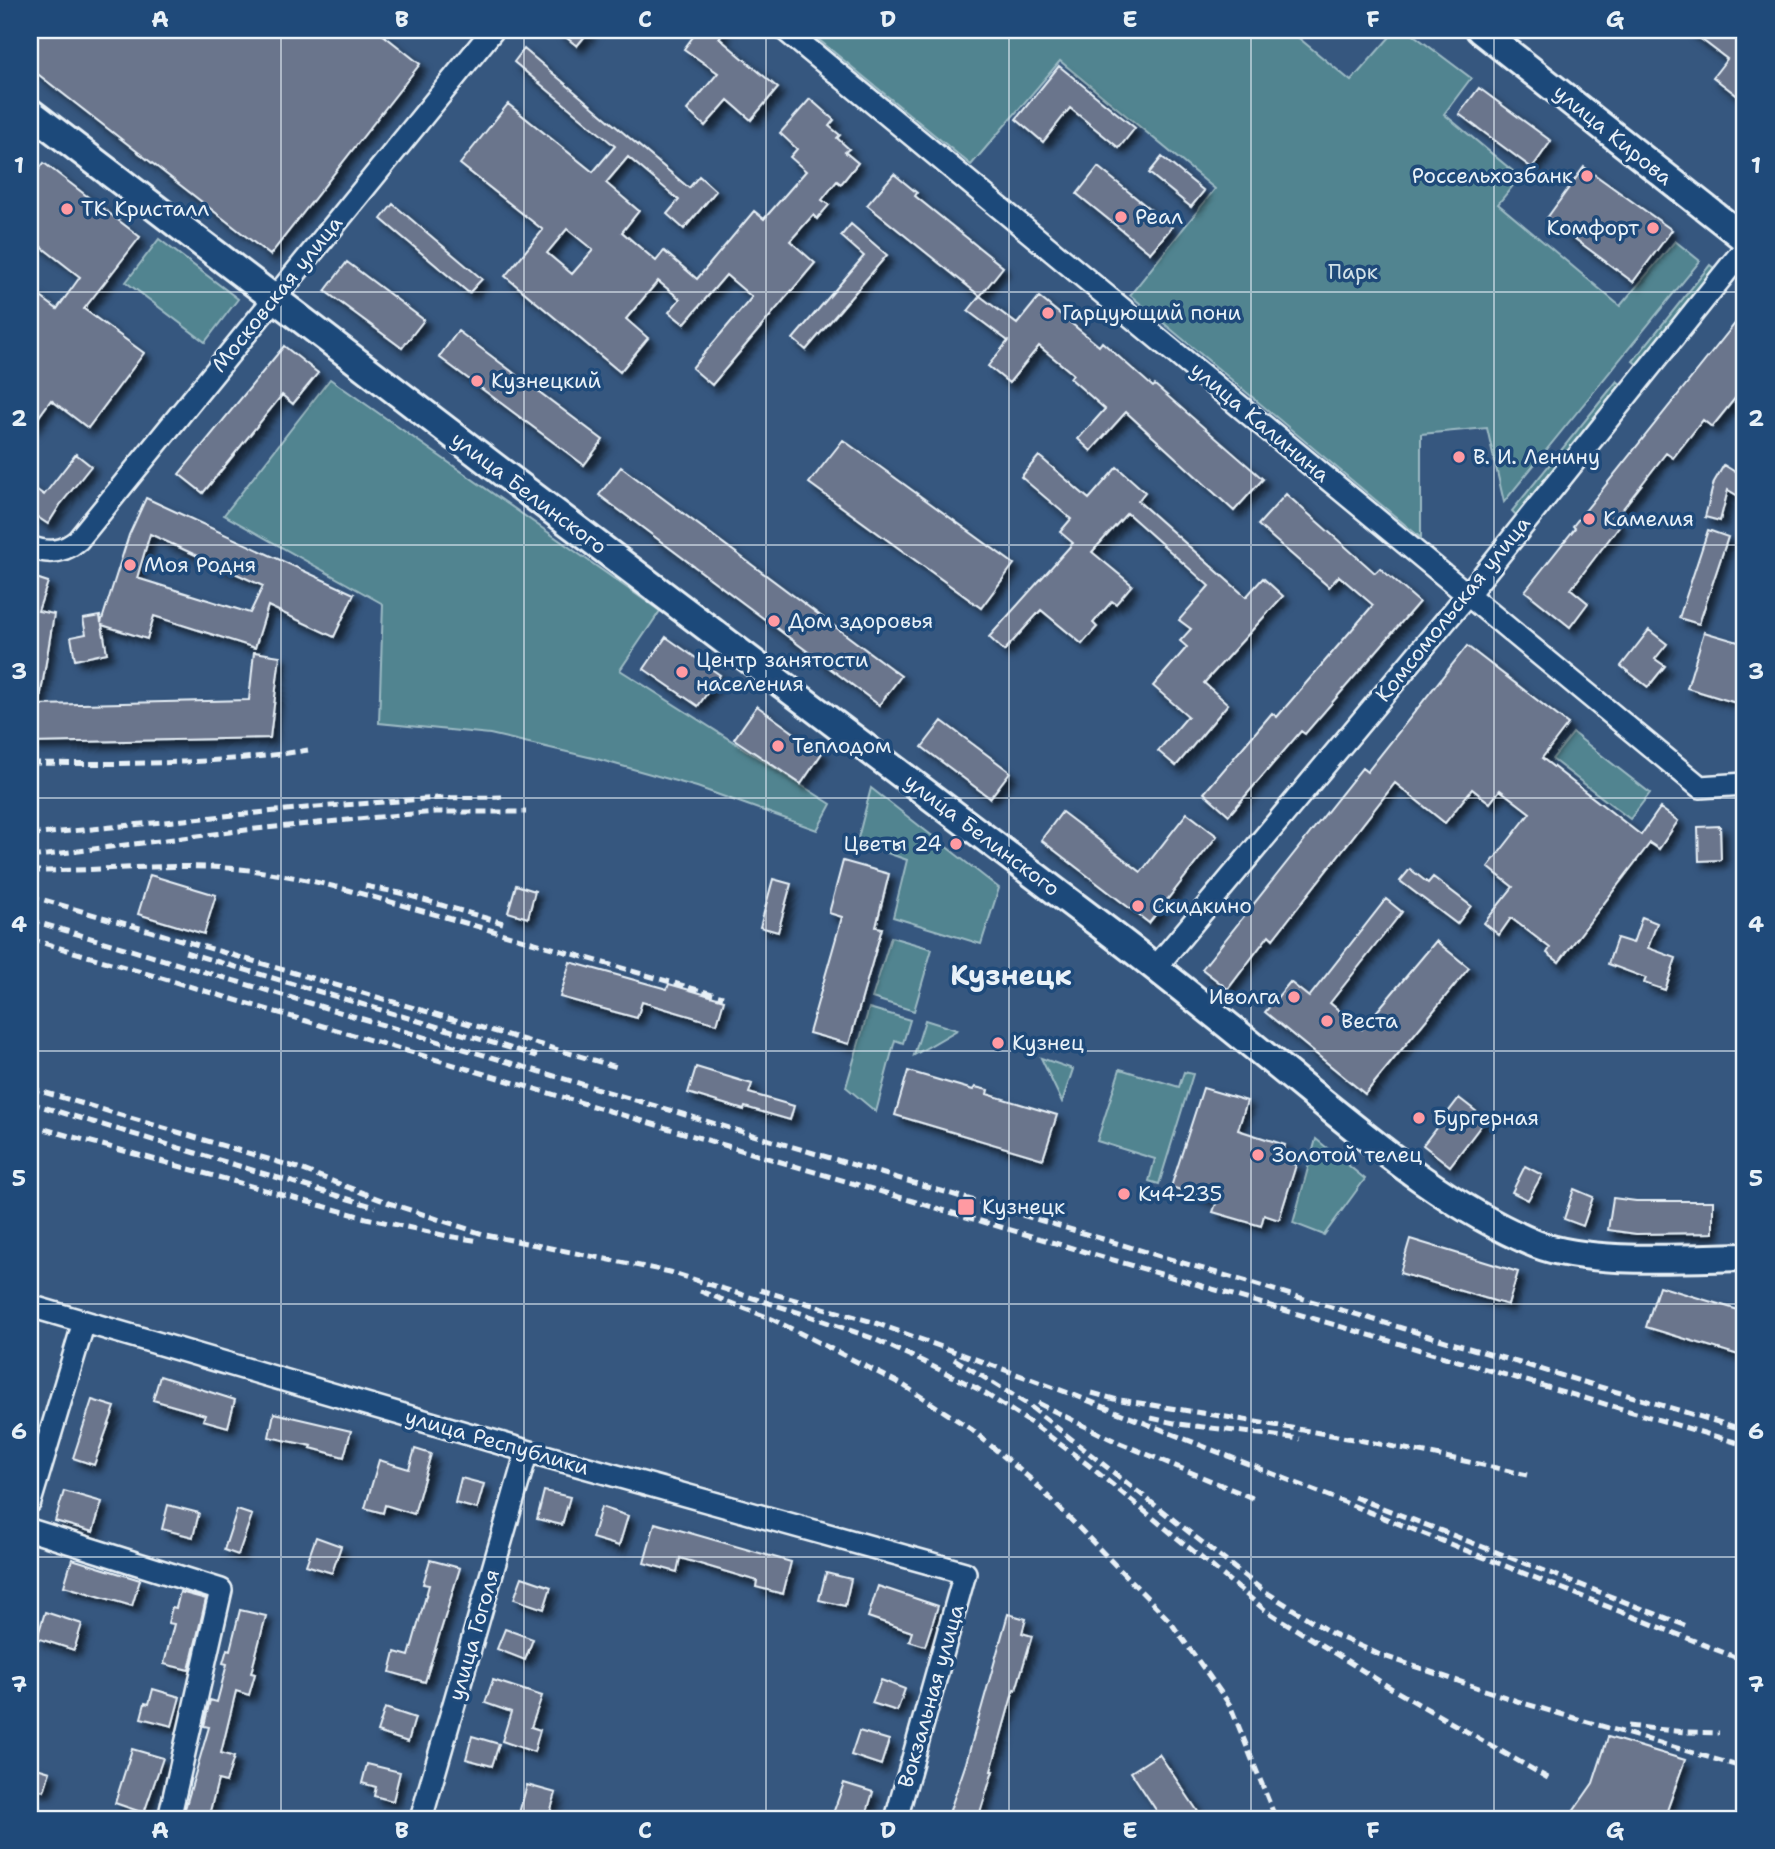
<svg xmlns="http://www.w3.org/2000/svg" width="1775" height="1849" font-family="'Shantell Sans',sans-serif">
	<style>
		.green { fill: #518490; stroke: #9cbac4; stroke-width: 2 }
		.building { fill: #6b748c; stroke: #e8f1f8; stroke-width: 2; fill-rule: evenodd; filter: url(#shadow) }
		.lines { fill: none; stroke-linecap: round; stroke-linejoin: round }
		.minor-casing { stroke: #e8f1f8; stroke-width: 26 }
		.tertiary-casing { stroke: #e8f1f8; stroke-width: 32 }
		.minor { stroke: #1f4a7a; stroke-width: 21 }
		.tertiary { stroke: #1f4a7a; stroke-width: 26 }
		.rail { stroke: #e8f1f8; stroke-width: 5; stroke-dasharray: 10 5; stroke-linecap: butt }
		.grid { fill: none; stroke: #e8f1f8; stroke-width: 2; stroke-opacity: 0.55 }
		.poi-dot { fill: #ff9aa2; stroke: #1f4a7a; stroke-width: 2.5 }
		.labels { text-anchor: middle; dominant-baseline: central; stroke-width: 7; stroke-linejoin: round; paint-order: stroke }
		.street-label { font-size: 21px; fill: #e8f1f8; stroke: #1f4a7a }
		.poi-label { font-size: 21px; fill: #e8f1f8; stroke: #1f4a7a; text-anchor: start }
		.park-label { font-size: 21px; fill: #d1e1e8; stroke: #1f4a7a }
		.district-label { font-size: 28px; font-weight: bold; fill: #e8f1f8; stroke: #1f4a7a }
		.neatline { fill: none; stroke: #e8f1f8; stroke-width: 2.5 }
		.grid-label { font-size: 23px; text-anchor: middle; font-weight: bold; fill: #e8f1f8 }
	</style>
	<defs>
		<filter id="shadow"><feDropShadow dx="6" dy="6" stdDeviation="3.5" flood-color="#0009"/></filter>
	</defs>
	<rect width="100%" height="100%" fill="#36577f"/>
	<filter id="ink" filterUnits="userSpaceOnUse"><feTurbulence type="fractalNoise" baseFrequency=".0143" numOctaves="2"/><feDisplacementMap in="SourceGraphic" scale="14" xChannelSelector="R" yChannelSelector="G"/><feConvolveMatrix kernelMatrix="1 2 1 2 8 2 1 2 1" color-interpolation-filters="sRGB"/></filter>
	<g filter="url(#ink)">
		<path class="green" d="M807 30H1289L1351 81 1396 30H1407L1471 78 1444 114 1520 177 1498 204 1620 306 1675 241 1700 261 1504 502 1487 428 1421 434V538L1130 295 1215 189 1060 61 971 165Z
			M159 239 238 299 205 342 126 282Z
			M1710 265 1715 269 1638 365 1633 361Z
			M330 379 660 611 620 670 831 804 817 830 697 787 597 759 490 734 379 723 383 604 224 515Z
			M1617 381 1622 385 1516 515 1512 511Z
			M1573 733 1650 793 1630 819 1552 759Z
			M871 788 999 888 981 944 893 917 907 860 857 842Z
			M891 937 932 949 914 1011 872 998Z
			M869 1008 910 1020 903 1043 895 1040 876 1112 846 1087Z
			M925 1020 957 1030 914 1055Z
			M1041 1058 1073 1069 1062 1102Z
			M1120 1069 1179 1087 1184 1072 1193 1074 1159 1184 1149 1181 1155 1159 1097 1141Z
			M1316 1139 1365 1179 1324 1235 1293 1223Z"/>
		<path class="building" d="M30 30H377L420 64 270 255 30 68Z
			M557 30H590L577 46Z
			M698 30H725L719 38 778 88 751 120 728 100 705 126 687 110 718 73 684 49Z
			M1689 30H1745V89L1739 97 1713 77 1727 59Z
			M524 49 689 188 699 176 716 191 684 229 667 214 679 200 628 157 606 183 639 211 622 232 656 261 664 251 697 279 754 211 764 219 806 171 790 157 797 149 780 133 810 99 834 120 829 126 840 135 837 138 849 149 845 152 858 163 841 184 837 181 822 200 829 205 817 219 813 215 790 241 815 263 712 385 692 368 752 297 726 275 684 324 669 312 680 299 658 281 626 319 648 338 620 372 505 276 543 230 460 164 508 104 593 172 615 146 514 62ZM567 229 593 250 572 274 547 253Z
			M1059 66 1135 128 1119 148 1070 108 1043 142 1016 119Z
			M1479 88 1551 141 1532 168 1459 114Z
			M1162 157 1204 191 1191 207 1149 173Z
			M44 163 140 237 84 309 144 353 88 428 51 400 30 429V289L57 309 80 277 30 238V181Z
			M1098 167 1172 227 1150 253 1077 194Z
			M1584 167 1672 230 1633 282 1547 218Z
			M894 174 917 193 915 196 1003 267 980 296 867 205Z
			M393 204 482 279 469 293 381 219Z
			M851 224 887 255 806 350 793 339 864 256 841 236Z
			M347 262 424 320 402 348 325 291Z
			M980 296 1017 324 1039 297 1099 346 1102 342 1153 387 1155 385 1263 479 1234 511 1126 412 1091 451 1078 439 1105 409 1070 378 1073 374 1039 346 1009 383 988 366 1008 341 968 311Z
			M1745 311V386L1712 427 1703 420 1673 458 1666 453 1614 520 1620 525 1571 589 1588 603 1570 627 1525 591 1575 528 1573 526Z
			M458 331 603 440 584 465 439 357Z
			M284 346 318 373 293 404 282 395 203 493 179 474Z
			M843 440 1014 564 981 608 809 483Z
			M76 454 91 466 60 505 48 524 30 512V485L44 495Z
			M1039 456 1089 499 1117 467 1145 492 1138 501 1246 597 1263 578 1283 596 1204 683 1228 704 1176 766 1158 751 1188 716 1153 686 1187 647 1180 641 1191 629 1179 620 1209 586 1127 513 1092 552 1132 585 1116 604 1112 601 1093 623 1097 627 1082 644 1041 610 1004 651 989 637 1073 543 1060 532 1071 519 1021 477Z
			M1724 465 1745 478V500L1728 490 1720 521 1705 517 1714 482Z
			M621 467 901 676 879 705 599 495Z
			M1286 494 1375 573 1380 568 1419 602 1305 734 1301 731 1229 815 1204 793 1272 713 1277 717 1373 605 1339 576 1329 587 1258 525Z
			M146 498 354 594 334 637 268 606 255 648 154 616 147 639 102 625 107 653 75 660 71 637 86 634 83 619 100 616 101 623 129 535ZM150 534 263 586 250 613 137 578Z
			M1708 530 1728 537 1699 624 1679 618Z
			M30 576 48 582 38 611 54 614 39 705 249 700 254 652 280 656 270 738 30 743Z
			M1649 630 1667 644 1655 659 1665 666 1648 687 1621 666Z
			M1704 632 1745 644V674L1736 703 1687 688Z
			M666 637 720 675 698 706 644 669Z
			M1467 646 1568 724 1542 758 1641 835 1660 808 1678 821 1659 849 1650 843 1559 962 1547 953 1550 948 1511 918 1499 935 1484 923 1513 887 1488 867 1530 813 1500 790 1490 803 1472 789 1445 823 1395 783 1273 939 1269 935 1228 989 1202 969 1362 768 1367 772Z
			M757 706 822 753 801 784 734 739Z
			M942 721 1010 772 990 798 922 747Z
			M1062 812 1141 872 1187 813 1217 836 1149 923 1041 840Z
			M1720 826 1721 860 1699 861 1698 827Z
			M843 861 889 874 876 927 882 928 849 1044 809 1033 842 917 829 913Z
			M1410 869 1428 883 1433 877 1471 906 1457 924 1400 881Z
			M150 875 216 895 204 934 138 914Z
			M773 879 791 884 778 932 760 927Z
			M516 885 535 891 528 918 508 912Z
			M1386 899 1402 912 1330 1003 1362 1029 1436 941 1469 968 1365 1094 1265 1012 1290 982 1309 997Z
			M1642 917 1657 923 1648 948 1676 958 1665 990 1644 983 1646 978 1608 964 1617 938 1633 943Z
			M570 962 667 989 669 984 724 1000 717 1024 642 1002 637 1018 560 997Z
			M696 1067 752 1084 749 1093 794 1106 790 1120 745 1107 744 1110 688 1093Z
			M908 1071 973 1090 975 1087 988 1090 987 1094 1057 1115 1043 1159 895 1115Z
			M1203 1088 1247 1101 1238 1130 1285 1145 1281 1160 1296 1165 1279 1220 1264 1215 1261 1226 1213 1212 1217 1201 1171 1187Z
			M1459 1098 1486 1119 1450 1166 1423 1145Z
			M1525 1166 1542 1175 1528 1200 1512 1192Z
			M1574 1189 1593 1197 1583 1226 1564 1219Z
			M1613 1198 1636 1201H1713V1233L1636 1234 1608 1230Z
			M1410 1239 1518 1272 1508 1305 1400 1273Z
			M1659 1286 1745 1312V1357L1646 1327Z
			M160 1376 235 1400 228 1427 203 1420 205 1415 153 1400Z
			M92 1400 115 1407 94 1465 73 1458Z
			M274 1413 351 1431 344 1457 311 1448 312 1446 269 1437Z
			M415 1449 431 1454 414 1514 385 1505 383 1513 365 1508 379 1460 409 1469Z
			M461 1478 484 1484 477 1509 455 1503Z
			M64 1491 102 1502 93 1532 55 1521Z
			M544 1491 570 1497 562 1525 537 1519Z
			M168 1505 199 1513 193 1537 162 1529Z
			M601 1507 628 1516 619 1546 592 1538Z
			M237 1510 252 1515 238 1555 224 1550Z
			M655 1523 791 1562 783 1594 756 1587 757 1581 680 1558 677 1572 644 1563Z
			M316 1537 341 1546 332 1573 306 1565Z
			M72 1559 140 1580 132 1606 64 1586Z
			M430 1560 460 1568 425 1682 390 1672 395 1652 409 1656 429 1585 423 1584Z
			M826 1573 851 1579 845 1606 819 1600Z
			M522 1577 551 1587 544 1609 514 1599Z
			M878 1586 938 1606 925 1646 909 1641 912 1632 868 1617Z
			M180 1592 206 1599 189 1670 164 1664 174 1624 168 1623 172 1607 176 1608Z
			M240 1610 266 1616 251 1673 255 1674 249 1695 236 1691 221 1753 234 1757 226 1782 218 1780 208 1819H182L209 1727 204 1726 210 1700 217 1702 227 1664 223 1663 227 1649 230 1650Z
			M45 1612 82 1624 74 1650 37 1638Z
			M1008 1614 1026 1619 1022 1633 1032 1636 1016 1690 1014 1689 991 1771H993L978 1819H947L966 1763Z
			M505 1629 533 1639 525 1660 497 1649Z
			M493 1680 542 1696 531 1727 540 1730 534 1752 502 1741 511 1712 485 1703Z
			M881 1680 905 1689 897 1711 872 1703Z
			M153 1689 180 1697 172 1726 141 1718 145 1703 149 1704Z
			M385 1708 415 1718 408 1742 377 1732Z
			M859 1731 889 1740 881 1765 851 1755Z
			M472 1736 499 1744 492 1766 466 1759Z
			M1608 1737 1685 1760 1664 1819H1568L1593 1783Z
			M132 1749 163 1758 144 1813 115 1803Z
			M1159 1754 1203 1819H1162L1131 1772Z
			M367 1764 400 1772 393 1801 374 1796 376 1787 362 1783Z
			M30 1766 50 1772 44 1791 30 1787Z
			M844 1783 873 1792 865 1819H831Z
			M527 1785 556 1793 548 1819 519 1813Z"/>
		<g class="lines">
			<defs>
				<path id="minor" d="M785 30 1700 787 1745 784
					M30 547C48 554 63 553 78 540L493 30
					M1156 967 1468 594 1745 248
					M30 1306 527 1451 965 1573 896 1819
					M30 1502 84 1322
					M30 1530 221 1590 169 1819
					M421 1819 527 1451"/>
				<path id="tertiary" d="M1480 30 1745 239
					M30 112C383 384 740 652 1095 921 1168 976 1239 1034 1310 1092 1380 1149 1452 1209 1536 1244 1589 1265 1687 1258 1745 1257"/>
			</defs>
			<use href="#minor" class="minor-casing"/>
			<use href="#tertiary" class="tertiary-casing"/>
			<use href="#minor" class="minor"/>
			<use href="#tertiary" class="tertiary"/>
			<path class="rail" d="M30 763C123 764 216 765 308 750
				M30 835 317 807 437 798 502 797
				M30 857 246 830 389 816 436 812H526
				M30 871C106 871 181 861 257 871 322 880 385 901 448 918 539 944 631 971 723 997
				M365 886 400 893 503 923
				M30 896 617 1067
				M30 920 1745 1430
				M30 939 963 1216 1745 1445
				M185 952 537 1056
				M30 1088 298 1168 389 1203 486 1235 670 1272 804 1314 872 1338 924 1362 978 1389 1037 1427 1087 1464 1265 1610 1394 1690 1548 1778
				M30 1103 375 1207
				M30 1125 366 1218 447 1236 480 1241
				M760 1290 873 1322 1074 1395 1745 1661
				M700 1291 772 1319 903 1385 971 1429 1033 1481 1169 1620 1230 1705 1276 1819
				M954 1359 1027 1404 1261 1589 1331 1633 1378 1654 1523 1703 1745 1768
				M1092 1393 1114 1399C1253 1421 1390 1443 1527 1475
				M1038 1403 1115 1441 1255 1499
				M1151 1418 1179 1424 1300 1439
				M1354 1497 1687 1626
				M1628 1726 1685 1732 1719 1733"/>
		</g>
	</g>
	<path class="grid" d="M281 30V1819M524 30V1819M766 30V1819M1009 30V1819M1251 30V1819M1494 30V1819M30 292H1745M30 545H1745M30 798H1745M30 1051H1745M30 1304H1745M30 1557H1745"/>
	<g class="poi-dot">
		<circle cx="1587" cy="176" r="7"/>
		<circle cx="67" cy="209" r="7"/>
		<circle cx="1121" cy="217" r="7"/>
		<circle cx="1653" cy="228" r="7"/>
		<circle cx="1048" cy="313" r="7"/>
		<circle cx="477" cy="381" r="7"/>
		<circle cx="1459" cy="457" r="7"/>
		<circle cx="1589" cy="519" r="7"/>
		<circle cx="130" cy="565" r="7"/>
		<circle cx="774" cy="621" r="7"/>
		<circle cx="682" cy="672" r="7"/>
		<circle cx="778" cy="746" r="7"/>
		<circle cx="956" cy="844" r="7"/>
		<circle cx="1138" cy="906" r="7"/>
		<circle cx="1294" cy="997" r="7"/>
		<circle cx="1327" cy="1021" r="7"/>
		<circle cx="998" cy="1043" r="7"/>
		<circle cx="1419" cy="1118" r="7"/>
		<circle cx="1258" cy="1155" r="7"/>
		<circle cx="1124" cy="1194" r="7"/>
		<rect x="957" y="1198" width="18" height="18" rx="3.5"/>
	</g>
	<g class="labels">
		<g class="street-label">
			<text transform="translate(1613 135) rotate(39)">улица Кирова</text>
			<text transform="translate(277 294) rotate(-51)">Московская улица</text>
			<text transform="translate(1260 422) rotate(40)">улица Калинина</text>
			<text transform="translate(529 493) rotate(37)">улица Белинского</text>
			<text transform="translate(1453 609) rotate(-51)">Комсомольская улица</text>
			<text transform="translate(982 835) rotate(37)">улица Белинского</text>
			<text transform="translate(497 1442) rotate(16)">улица Республики</text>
			<text transform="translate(474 1635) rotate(-74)">улица Гоголя</text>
			<text transform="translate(931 1696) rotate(-74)">Вокзальная улица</text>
		</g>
		<g class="poi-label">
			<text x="1573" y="176" text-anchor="end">Россельхозбанк</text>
			<text x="81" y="209">ТК Кристалл</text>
			<text x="1135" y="217">Реал</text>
			<text x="1639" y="228" text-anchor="end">Комфорт</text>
			<text x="1062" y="313">Гарцующий пони</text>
			<text x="491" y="381">Кузнецкий</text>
			<text x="1473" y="457">В. И. Ленину</text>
			<text x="1603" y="519">Камелия</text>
			<text x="144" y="565">Моя Родня</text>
			<text x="788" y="621">Дом здоровья</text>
			<text x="696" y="660">Центр занятости<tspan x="696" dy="24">населения</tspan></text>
			<text x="792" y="746">Теплодом</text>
			<text x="942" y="844" text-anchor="end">Цветы 24</text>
			<text x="1152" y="906">Скидкино</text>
			<text x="1280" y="997" text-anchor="end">Иволга</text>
			<text x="1341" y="1021">Веста</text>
			<text x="1012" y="1043">Кузнец</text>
			<text x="1433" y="1118">Бургерная</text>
			<text x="1272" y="1155">Золотой телец</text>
			<text x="1138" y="1194">Кч4-235</text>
			<text x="982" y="1207">Кузнецк</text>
		</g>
		<g class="park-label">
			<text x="1353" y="272">Парк</text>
		</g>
		<g class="district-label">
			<text x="1011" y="975">Кузнецк</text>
		</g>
	</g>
	<rect width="1775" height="1849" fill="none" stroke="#1f4a7a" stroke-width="77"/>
	<rect x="38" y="38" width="1698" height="1773" class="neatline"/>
	<g class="grid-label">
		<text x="160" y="27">A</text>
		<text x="402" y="27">B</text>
		<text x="645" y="27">C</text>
		<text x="888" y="27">D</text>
		<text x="1130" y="27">E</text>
		<text x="1373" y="27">F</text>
		<text x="1615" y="27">G</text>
		<text x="19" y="173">1</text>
		<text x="1756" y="173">1</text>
		<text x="19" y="426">2</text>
		<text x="1756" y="426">2</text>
		<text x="19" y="679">3</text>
		<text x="1756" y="679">3</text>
		<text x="19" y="932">4</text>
		<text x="1756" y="932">4</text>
		<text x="19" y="1186">5</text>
		<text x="1756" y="1186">5</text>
		<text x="19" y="1439">6</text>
		<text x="1756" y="1439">6</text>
		<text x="19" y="1692">7</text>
		<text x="1756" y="1692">7</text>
		<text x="160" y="1838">A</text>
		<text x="402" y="1838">B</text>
		<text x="645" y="1838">C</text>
		<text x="888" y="1838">D</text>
		<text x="1130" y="1838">E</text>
		<text x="1373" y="1838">F</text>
		<text x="1615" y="1838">G</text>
	</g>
</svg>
